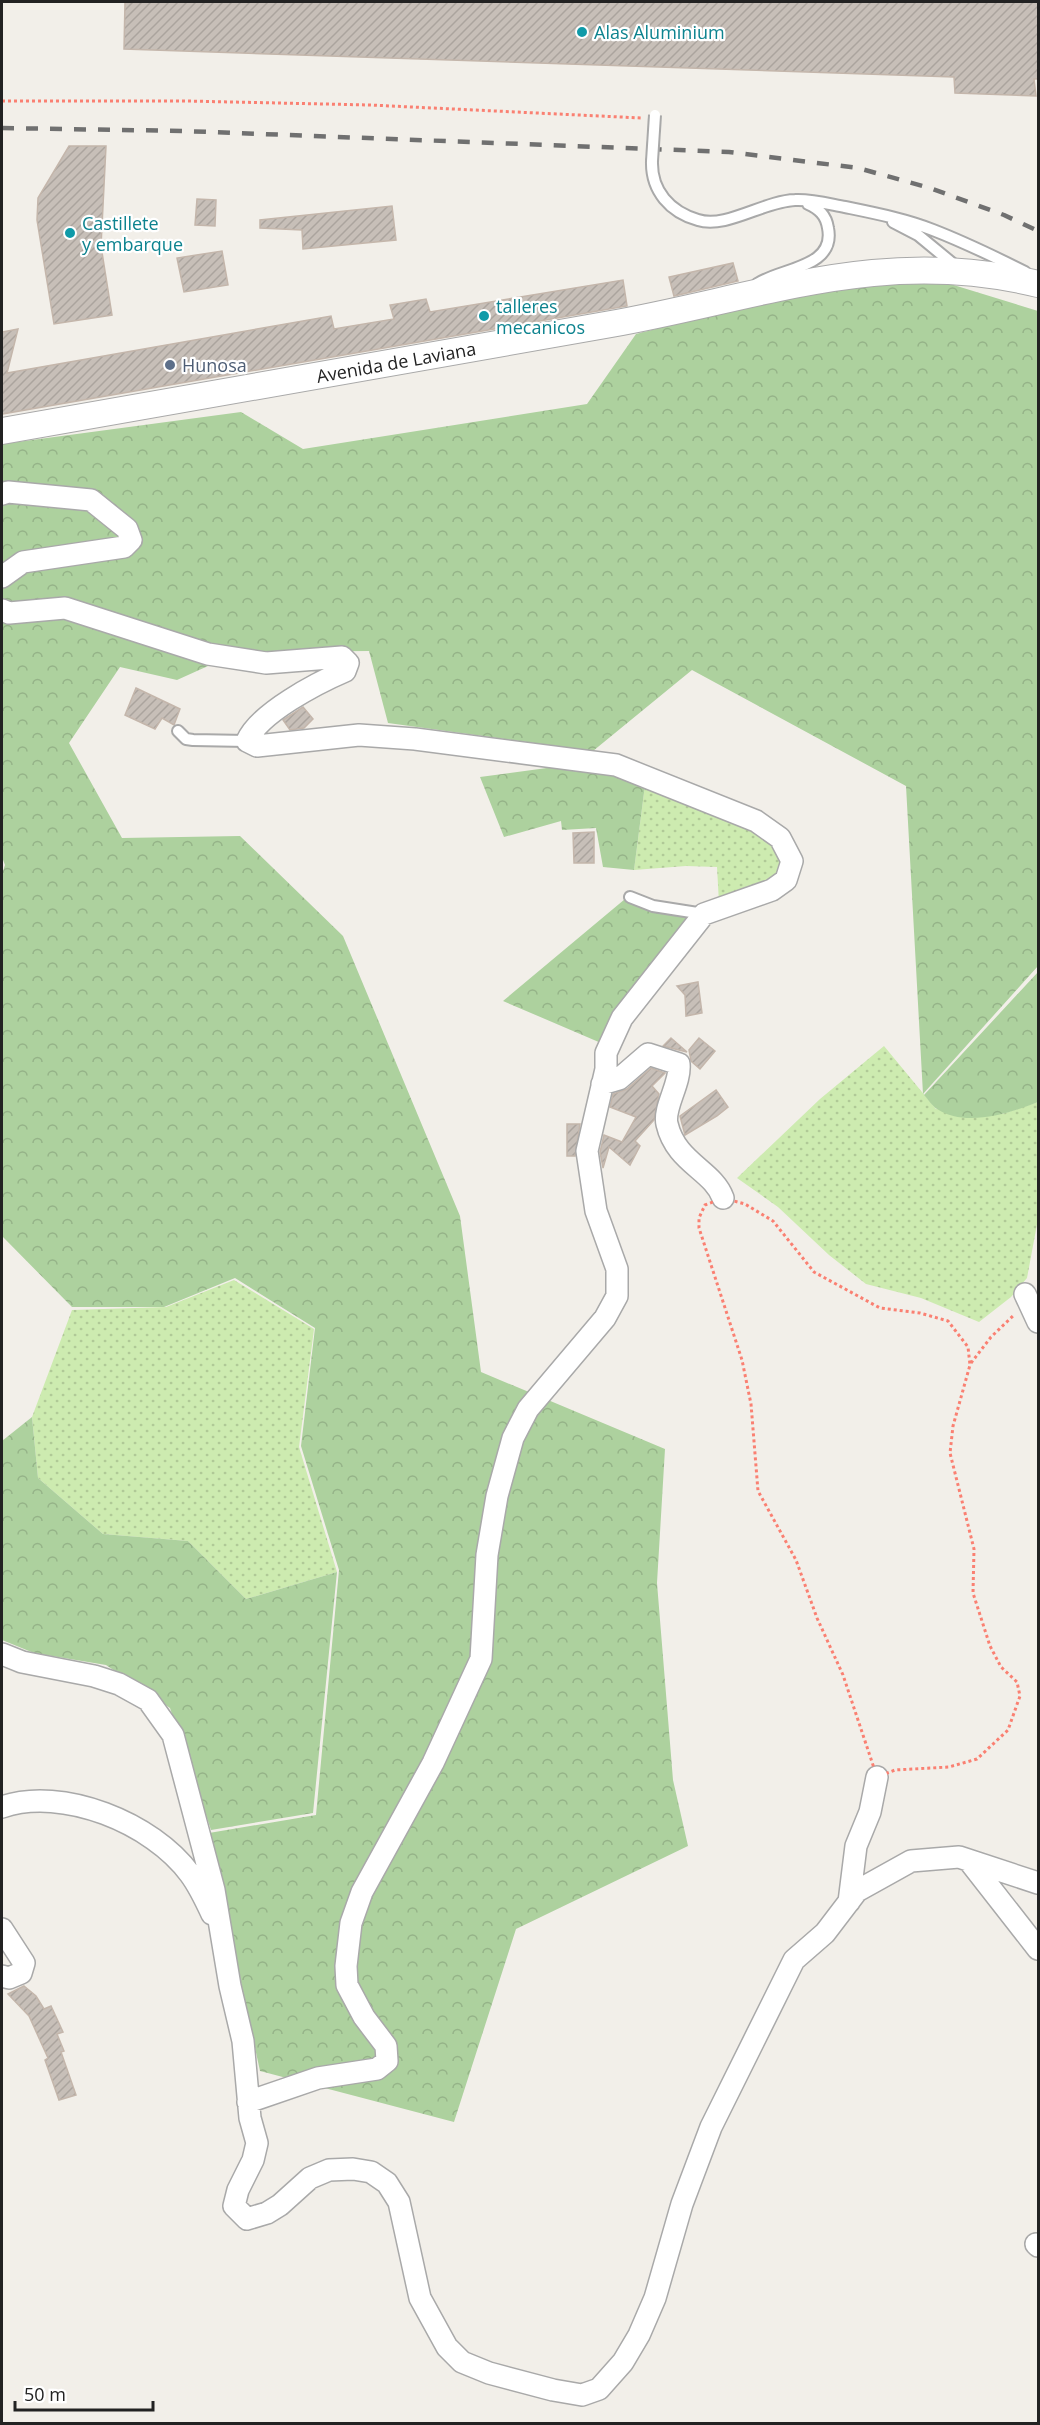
<svg xmlns="http://www.w3.org/2000/svg" width="1040" height="2425" font-family="'Open Sans',sans-serif">
	<style>
		.grass { fill: url(#grass-dots) }
		.forest { fill: url(#forest-crowns) }
		.building { fill: url(#building-hatch); stroke: #c4b6ab; stroke-width: 1.5 }
		.lines { fill: none; stroke-linecap: round; stroke-linejoin: round }
		.service-casing { stroke: #a9a9a9; stroke-width: 14 }
		.minor-casing { stroke: #a9a9a9; stroke-width: 24 }
		.tertiary-casing { stroke: #a9a9a9; stroke-width: 28 }
		.path { stroke: #fa8072; stroke-width: 3; stroke-dasharray: 3 3; stroke-linecap: butt }
		.service { stroke: #fff; stroke-width: 10 }
		.minor { stroke: #fff; stroke-width: 21 }
		.tertiary { stroke: #fff; stroke-width: 26 }
		.rail { stroke: #707070; stroke-width: 4.5; stroke-dasharray: 12 12; stroke-linecap: butt }
		.service-bridge-casing { stroke: #a9a9a9; stroke-width: 14; stroke-linecap: butt }
		.service-bridge { stroke: #fff; stroke-width: 10 }
		.culture-dot { fill: #0f9aa8; stroke: #fff; stroke-width: 2 }
		.service-dot { fill: #5c6f8a; stroke: #fff; stroke-width: 2 }
		.labels { text-anchor: middle; dominant-baseline: central; stroke-width: 4.5; stroke-linejoin: round; paint-order: stroke }
		.culture-label { font-size: 18px; fill: #0d838f; stroke: #fff; text-anchor: start }
		.street-label { font-size: 18px; fill: #222; stroke: #fff }
		.service-label { font-size: 18px; fill: #4e5e75; stroke: #fff; text-anchor: start }
	</style>
	<defs>
		<pattern id="grass-dots" width="8" height="8" patternUnits="userSpaceOnUse" patternTransform="scale(1.5)"><rect width="8" height="8" fill="#cdebb0"/><path d="M2 2h.1M6 6h.1" fill="none" stroke="#b0c997" stroke-width="1.8" stroke-linecap="round"/></pattern>
		<pattern id="forest-crowns" width="20" height="18" patternUnits="userSpaceOnUse" patternTransform="scale(1.5)"><rect width="20" height="18" fill="#add19e"/><path d="M2 6a3 3 0 1 1 6 0M12 15a3 3 0 1 1 6 0" fill="none" stroke="#95b388"/></pattern>
		<pattern id="building-hatch" width="6" height="6" patternUnits="userSpaceOnUse" patternTransform="scale(1.5)"><rect width="6" height="6" fill="#c7bfb8"/><path d="M-1 1l2-2M0 6l6-6M5 7l2-2" fill="none" stroke="#aba49e"/></pattern>
	</defs>
	<rect width="100%" height="100%" fill="#f2efe9"/>
	<path class="grass" d="M645 785 675 801 735 819 772 841 785 864 771 883 719 903 717 867 686 866 634 870Z
		M884 1046 936 1109 1002 1114 1038 1102V1219L1027 1278 1011 1297 979 1322 921 1298 866 1284 829 1255 778 1207 737 1178 820 1099Z
		M234 1280 314 1329 299 1447 337 1572 246 1599 188 1541 103 1534 38 1478 32 1417 72 1310 166 1307Z"/>
	<path class="forest" d="M934 279 1038 311V966L923 1094 906 786 692 670 593 751 388 723 369 651 239 652 177 680 120 667 69 743 122 838 240 836 343 936 460 1216 481 1372 665 1449 657 1583 673 1780 688 1846 516 1929 454 2122 260 2071 209 1833 316 1815 339 1570 301 1446 315 1328 235 1278 164 1307H72L2 1236V874L5 865 2 857V444L241 412 303 449 587 404 636 334 776 298Z
		M569 765 610 772 645 785 634 870 603 867 596 828 562 830 561 821 504 837 480 777Z
		M625 899 654 912 692 917 601 1043 503 1001Z
		M1038 972V1102C1010 1113 966 1128 937 1109 932 1106 928 1099 924 1095Z
		M32 1417 38 1478 103 1534 188 1541 246 1599 337 1572 313 1813 211 1830 170 1708 106 1665 34 1653 2 1640V1441Z"/>
	<path class="building" d="M125 2H1038V79H1034L1036 96 955 93 954 77 124 49Z
		M69 146H106L101 246 112 315 54 324 37 220 38 198Z
		M197 199 216 200 215 226 195 225Z
		M392 206 396 240 303 249 302 230 260 228V220Z
		M222 251 228 285 184 292 177 258Z
		M733 263 738 281 674 296 669 277Z
		M623 280 627 306 2 414V332L18 329 7 373 331 316 334 329 394 319 390 305 426 299 430 312Z
		M136 688 180 709 174 725 162 718 155 729 125 715Z
		M303 707 313 719 304 728 290 730 283 720Z
		M594 832V863H574L573 833Z
		M698 982 702 1013 686 1016 685 995 677 986Z
		M671 1038 687 1052 663 1046Z
		M699 1038 715 1051 700 1069 691 1061 689 1050Z
		M651 1068 665 1073 652 1086 659 1094 654 1120 635 1141 640 1146 630 1165 609 1147 603 1168 600 1152 604 1135 622 1142 636 1117 610 1107 613 1094 627 1089Z
		M716 1090 728 1107 717 1116 685 1135 680 1116Z
		M567 1124H580L575 1156H567Z
		M24 1986 36 1996 44 2009 51 2006 63 2032 57 2034 64 2051 61 2052 76 2095 59 2100 45 2060 48 2058 29 2016 8 1994Z"/>
	<g class="lines">
		<defs>
			<path id="service" d="M652 161C651 191 670 212 698 220 726 229 764 201 795 200 811 199 829 204 845 207 874 213 905 219 933 230 964 242 995 257 1025 272
				M893 222 918 235 958 268
				M757 284C781 268 836 268 828 228 826 215 819 209 808 204
				M178 731 186 739 193 740 247 741
				M630 897 653 906 704 914"/>
			<path id="minor" d="M2 494 8 492 91 500 127 529 131 540 124 547 23 562 2 577
				M2 610 9 613 65 608 208 654 266 663 342 657 348 663 345 671C317 683 259 713 247 741L257 746 359 735 415 739 616 765 756 821 780 838 792 861 786 880 772 890 704 914 622 1018 606 1053V1069L587 1151 596 1211 617 1269V1296L605 1318 528 1409 513 1438 497 1496 487 1555 481 1659 433 1763 362 1892 351 1923 346 1966 347 1985 364 2017 386 2046 387 2061 377 2069 318 2078 248 2102
				M602 1084 619 1079 648 1054 679 1064C681 1083 663 1108 667 1124 676 1163 713 1170 723 1198
				M1025 1294 1038 1322
				M2 1654 22 1662 94 1676 119 1684 148 1700 173 1735 214 1890 230 1986 243 2041 250 2118 257 2143 253 2160 238 2190 234 2206 247 2219 267 2213 280 2205 310 2178 329 2170 353 2169 371 2172 387 2183 399 2202 420 2298 447 2347 462 2362 489 2373 553 2390 582 2395 599 2389 623 2362 639 2335 655 2298 682 2204 711 2127 794 1960 825 1933 857 1891 911 1861 959 1857 1038 1883
				M2 1807C62 1786 153 1823 190 1874 199 1886 206 1901 212 1914
				M970 1862 1038 1949
				M849 1902 856 1846 870 1812 877 1777
				M2 1929 24 1963 21 1973 9 1978 2 1976
				M1036 2244 1038 2246"/>
			<path id="tertiary" d="M2 431C205 395 408 359 611 324 762 297 883 246 1038 284"/>
		</defs>
		<use href="#service" class="service-casing"/>
		<use href="#minor" class="minor-casing"/>
		<use href="#tertiary" class="tertiary-casing"/>
		<path class="path" d="M2 101H186L370 105 641 118
			M723 1198 745 1204 773 1221 814 1272 880 1308 920 1313 948 1321 968 1347 970 1365 953 1426 950 1453 974 1549 973 1593 990 1646 1001 1667 1017 1682 1020 1696 1008 1730 977 1759 949 1767 895 1770 877 1777 843 1675 817 1618 796 1560 758 1491 751 1404 742 1360 699 1228V1218L705 1205Z
			M971 1363 991 1337 1014 1315"/>
		<use href="#service" class="service"/>
		<use href="#minor" class="minor"/>
		<use href="#tertiary" class="tertiary"/>
		<path class="rail" d="M2 128 184 131 729 152 858 168 930 188 1004 215 1038 231"/>
		<defs>
			<path id="service-bridge" d="M652 161 655 115"/>
		</defs>
		<use href="#service-bridge" class="service-bridge-casing"/>
		<use href="#service-bridge" class="service-bridge"/>
	</g>
	<g class="culture-dot">
		<circle cx="582" cy="32" r="6"/>
		<circle cx="70" cy="233" r="6"/>
		<circle cx="484" cy="316" r="6"/>
	</g>
	<circle class="service-dot" cx="170" cy="365" r="6"/>
	<g class="labels">
		<g class="culture-label">
			<text x="594" y="32">Alas Aluminium</text>
			<text x="82" y="223">Castillete<tspan x="82" dy="21">y embarque</tspan></text>
			<text x="496" y="306">talleres<tspan x="496" dy="21">mecanicos</tspan></text>
		</g>
		<g class="street-label">
			<text transform="translate(396 362) rotate(-10)">Avenida de Laviana</text>
		</g>
		<g class="service-label">
			<text x="182" y="365">Hunosa</text>
		</g>
	</g>
	<rect width="1040" height="2425" fill="none" stroke="#222222" stroke-width="6"/>
	<path d="M15 2401v9h138v-9" fill="none" stroke="#222222" stroke-width="3"/>
	<text x="24" y="2401" font-size="18" fill="#222222" stroke="#ffffff" stroke-width="4.5" paint-order="stroke">50 m</text>
</svg>
